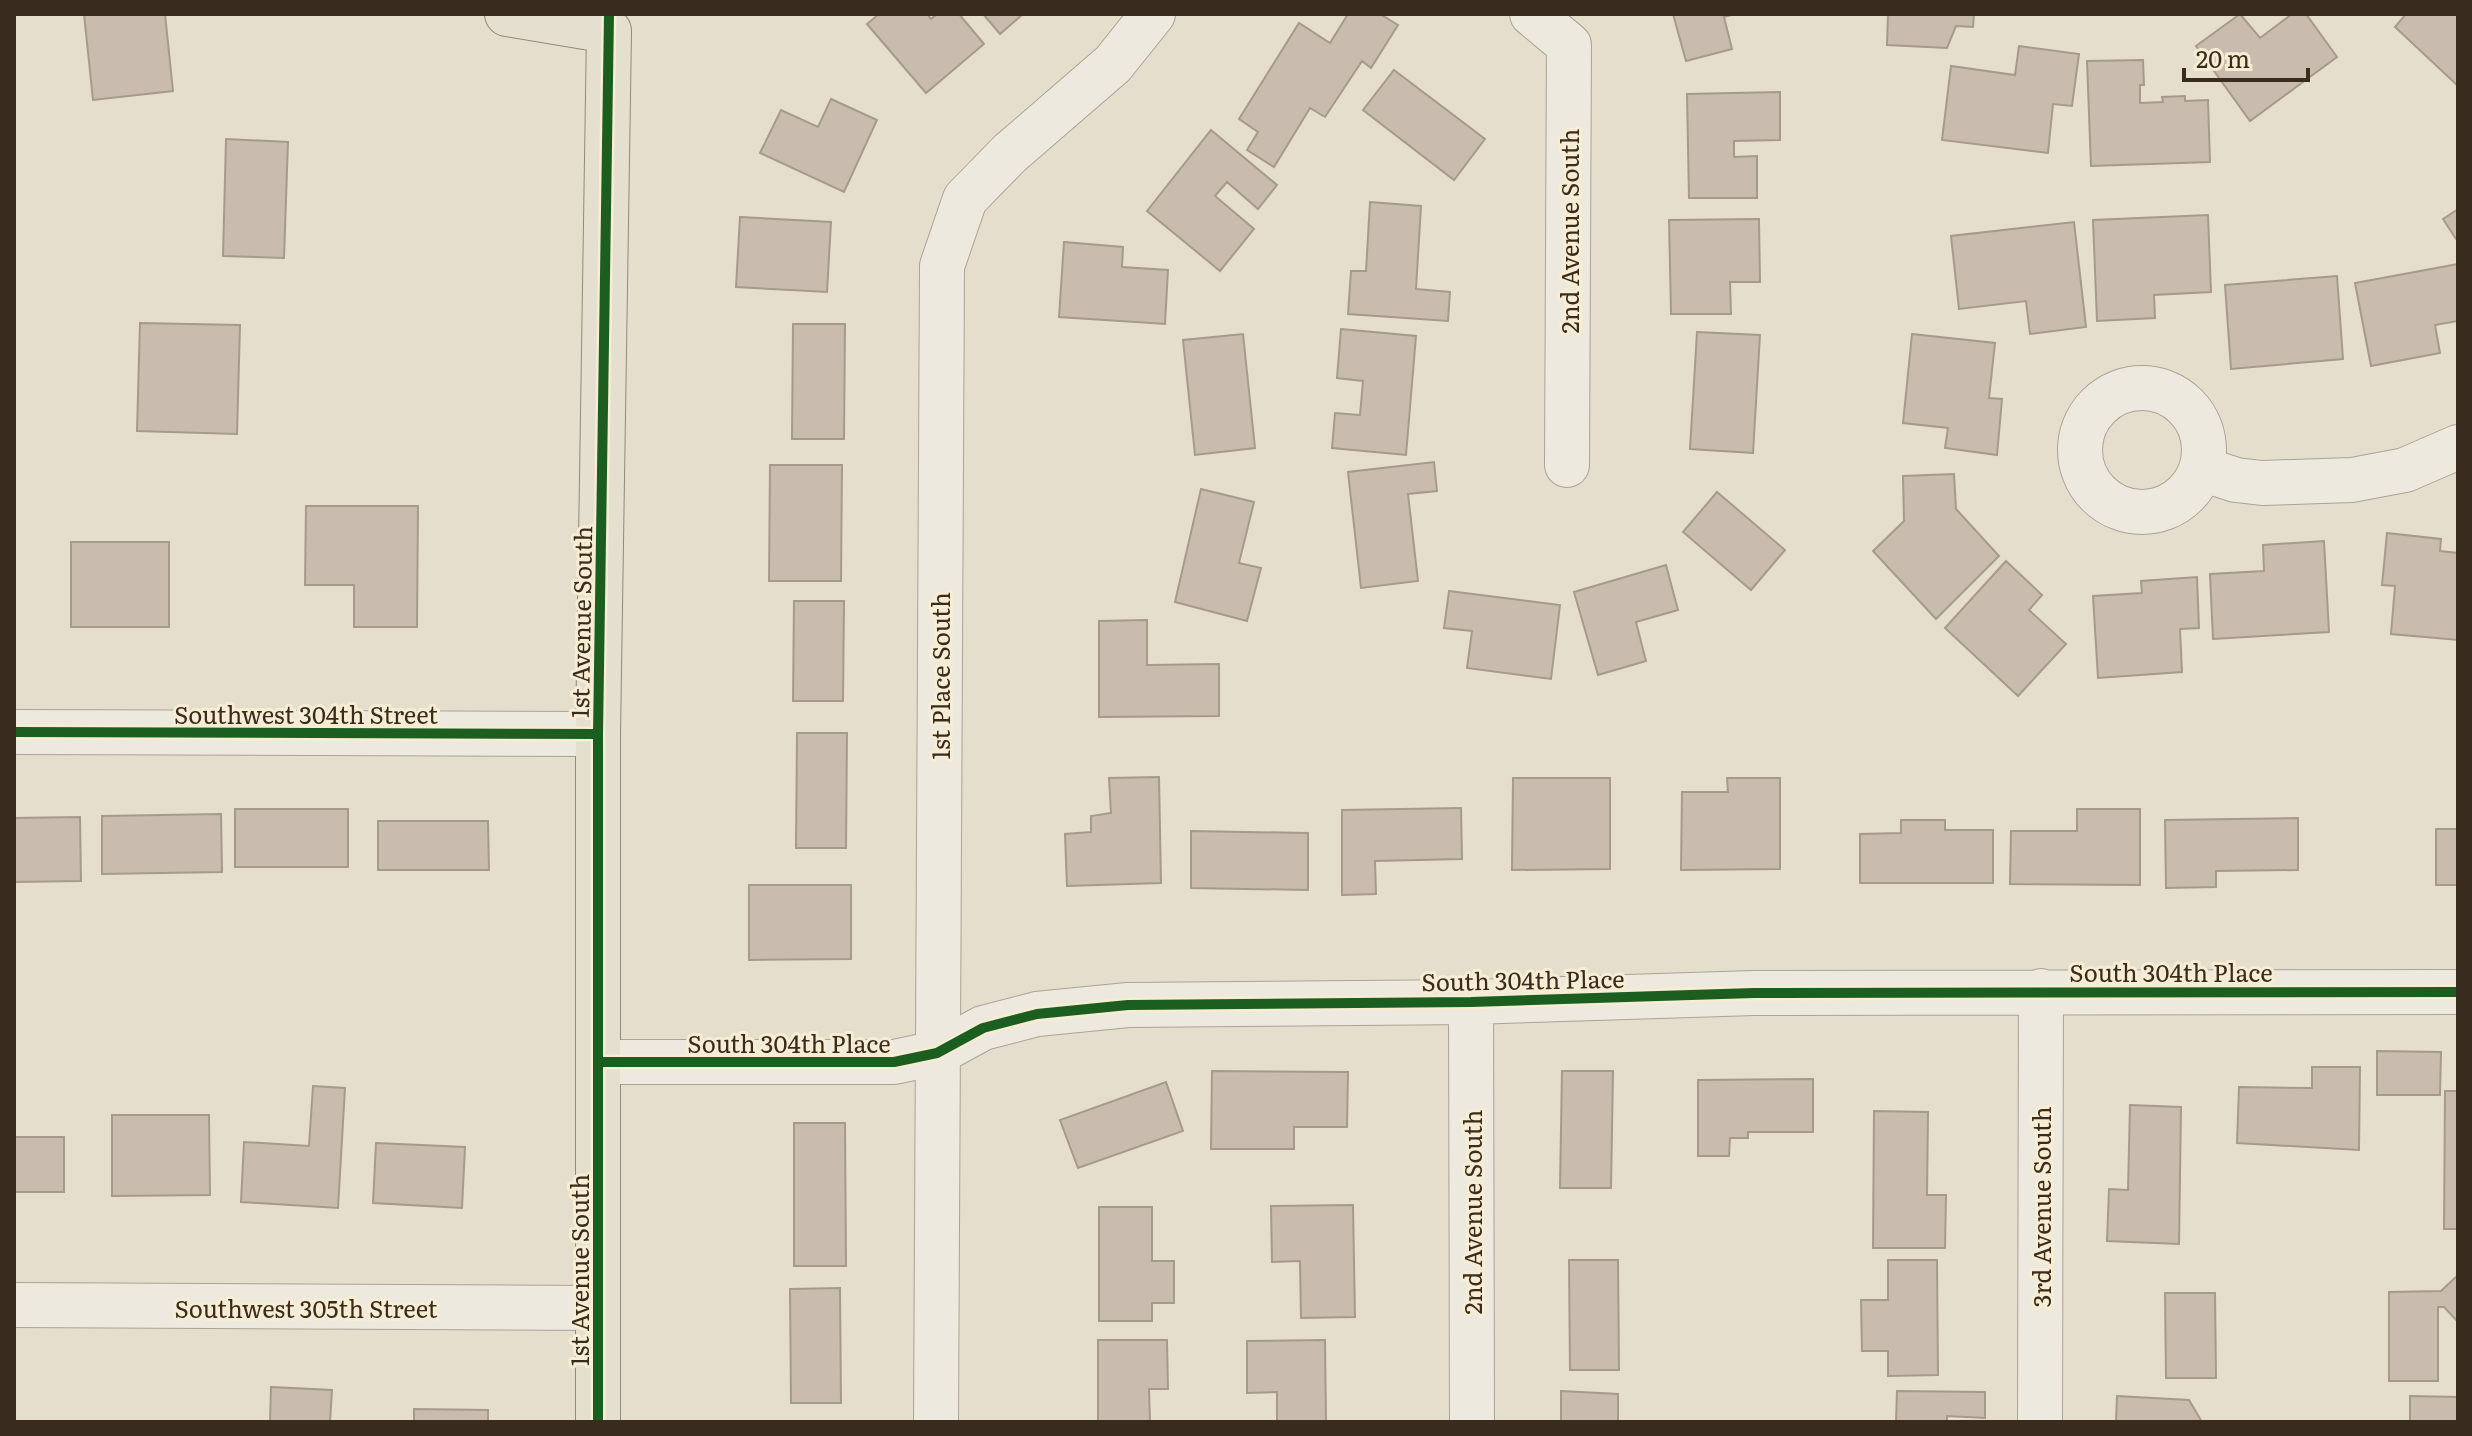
<svg xmlns="http://www.w3.org/2000/svg" width="2472" height="1436" font-family="Literata,serif">
	<style>
		.building { fill: #c9bcae; stroke: #a69a8c; stroke-width: 2 }
		.lines { fill: none; stroke-linecap: round; stroke-linejoin: round }
		.minor-casing { stroke: #aaa396; stroke-width: 46 }
		.major-casing { stroke: #90897d; stroke-width: 46 }
		.minor { stroke: #ede9df; stroke-width: 44 }
		.major { stroke: #e5dfd0; stroke-width: 44 }
		.cycleway-casing { stroke: #f6edd3; stroke-width: 15 }
		.cycleway { stroke: #1b5e20; stroke-width: 10 }
		.labels { text-anchor: middle; dominant-baseline: central; stroke-width: 6; stroke-linejoin: round; paint-order: stroke }
		.street-label { font-size: 24px; fill: #392c1e; stroke: #f6edd3 }
	</style>
	<rect width="100%" height="100%" fill="#e5decd"/>
	<path class="building" d="M84 14H165L173 91 93 100Z
		M879 14H927L931 19 937 14H959L984 44 926 93 867 24Z
		M983 14H1023L1000 34Z
		M1348 14H1380L1398 25 1371 68 1362 61 1325 117 1310 108 1274 167 1247 150 1258 132 1239 119 1299 23 1330 43Z
		M1673 14H1735L1724 17 1732 49 1686 61Z
		M1888 14H1974L1973 27 1956 26 1947 48 1887 45Z
		M2240 14 2260 38 2292 14H2306L2337 57 2250 121 2196 46Z
		M2406 14H2458V86L2395 27Z
		M2019 46 2079 54 2072 106 2053 104 2048 153 1942 140 1951 66 2015 75Z
		M2143 60 2144 85H2140V103L2163 102 2162 97 2185 96V101L2208 100 2210 162 2091 166 2087 61Z
		M1394 70 1485 139 1454 180 1363 110Z
		M1780 92V140L1734 141V157L1757 156V198H1689L1687 94Z
		M831 99 877 120 844 192 760 153 781 110 818 127Z
		M1211 130 1277 185 1258 209 1227 182 1215 196 1254 229 1220 271 1147 211Z
		M226 139 288 142 284 258 223 256Z
		M1370 202 1421 206 1416 289 1450 292 1448 321 1348 314 1351 271H1366Z
		M2458 209V242L2443 219Z
		M2208 215 2211 292 2154 295 2155 318 2097 321 2093 220Z
		M740 217 831 222 827 292 736 287Z
		M1759 219 1760 282H1730L1731 314H1671L1669 220Z
		M2074 222 2086 327 2030 334 2026 301 1959 309 1951 236Z
		M1064 242 1123 247 1122 267 1168 270 1165 324 1059 317Z
		M2458 264V321L2435 325 2440 353 2371 366 2355 283Z
		M2337 276 2343 359 2231 369 2225 285Z
		M140 323 240 325 237 434 137 431Z
		M793 324H845L844 439H792Z
		M1341 329 1416 336 1406 455 1332 448 1335 413 1360 415 1363 381 1337 378Z
		M1697 332 1760 335 1753 453 1690 449Z
		M1243 334 1255 448 1195 455 1183 340Z
		M1912 334 1995 343 1989 398 2002 399 1997 455 1945 448 1948 428 1903 423Z
		M1434 462 1437 491 1408 494 1418 581 1361 588 1348 472Z
		M770 465H842L841 581H769Z
		M1954 474 1956 509 1999 556 1936 619 1873 551 1904 521 1903 476Z
		M1201 489 1254 502 1239 563 1261 568 1247 621 1175 602Z
		M1717 492 1785 550 1751 590 1683 532Z
		M306 506H418L417 627H354V585H305Z
		M2387 533 2441 539 2440 551 2458 553V640L2391 634 2395 586 2382 585Z
		M2324 541 2329 632 2213 639 2210 574 2264 571 2263 545Z
		M71 542H169V627H71Z
		M2006 561 2042 595 2029 610 2066 644 2018 696 1945 628Z
		M1666 565 1678 610 1636 622 1646 661 1598 675 1574 592Z
		M2197 577 2199 628 2180 629 2182 672 2098 678 2093 596 2142 593 2141 581Z
		M1449 591 1560 605 1551 679 1467 668 1472 631 1444 628Z
		M794 601H844L843 701H793Z
		M1147 620V665L1219 664V716L1099 717V621Z
		M797 733H847L846 848H796Z
		M1159 777 1161 883 1067 886 1065 834 1091 832V816L1111 813 1109 778Z
		M1513 778H1610V869L1512 870Z
		M1727 778H1780V869L1681 870 1682 792H1728Z
		M1461 808 1462 859 1375 861 1376 894 1342 895V810Z
		M235 809H348V867H235Z
		M2077 809H2140V885L2010 884 2011 831H2077Z
		M221 814 222 872 102 874V816Z
		M80 817 81 881 14 882V818Z
		M2298 818V870L2216 871V887L2166 888 2165 820Z
		M1901 820H1945V830H1993V883H1860V834L1901 833Z
		M378 821H488L489 870H378Z
		M2436 829H2458V885H2436Z
		M1191 831 1308 833V890L1191 888Z
		M749 885H851V959L749 960Z
		M2377 1051 2441 1052 2440 1095H2377Z
		M2312 1067H2360L2359 1150 2237 1143 2239 1087 2312 1088Z
		M1212 1071 1348 1072 1347 1127H1294V1149H1211Z
		M1562 1071H1613L1611 1188H1560Z
		M1813 1079V1132H1748V1138H1730L1729 1156H1698V1080Z
		M1166 1082 1183 1131 1078 1168 1060 1120Z
		M313 1086 345 1088 338 1208 241 1202 244 1142 309 1146Z
		M2445 1091H2458V1229H2444Z
		M2130 1105 2181 1107 2179 1244 2107 1241 2109 1189 2128 1190Z
		M1874 1111 1928 1112 1927 1195H1946L1945 1248H1873Z
		M112 1115H209L210 1195 112 1196Z
		M794 1123H845L846 1266H794Z
		M14 1137H64V1192H14Z
		M376 1143 465 1147 462 1208 373 1203Z
		M1353 1205 1355 1317 1301 1318 1300 1261 1272 1262 1271 1206Z
		M1099 1207H1152V1261H1174V1303H1152V1321H1099Z
		M1569 1260H1618L1619 1370H1570Z
		M1888 1260H1937L1938 1375 1888 1376V1351H1862L1861 1300H1888Z
		M2458 1275V1322L2444 1307H2438V1381H2389V1292L2441 1291Z
		M840 1288 841 1403H791L790 1289Z
		M2165 1293H2215L2216 1378H2166Z
		M1098 1340H1167L1168 1389H1149L1150 1422H1098Z
		M1325 1340 1326 1422H1277V1392L1247 1393V1341Z
		M271 1387 332 1390 330 1422H270Z
		M1561 1391 1618 1394V1422H1561Z
		M1897 1391 1985 1392V1418L1947 1416V1422H1896Z
		M2117 1396 2189 1400 2202 1422H2116Z
		M2410 1396 2458 1397V1422H2410Z
		M414 1409 488 1410V1422H414Z"/>
	<g class="lines">
		<defs>
			<path id="minor" d="M1532 14 1569 45 1567 465
				M2080 450a62 62 0 1 1 124 0a62 62 0 1 1-124 0Z
				M2202 469 2236 480 2262 483 2352 480 2405 470 2458 447
				M14 732 598 734
				M1471 1002 1472 1422
				M598 1062H894L937 1053 983 1028 1037 1014 1128 1005 1471 1002 1754 993 2458 992
				M14 1305 598 1308
				M936 1422 942 266 965 199 1010 153 1113 64 1153 14
				M2040 1422 2041 991"/>
			<path id="major" d="M507 14 609 31 598 734V1422"/>
		</defs>
		<use href="#minor" class="minor-casing"/>
		<use href="#major" class="major-casing"/>
		<use href="#minor" class="minor"/>
		<use href="#major" class="major"/>
		<defs>
			<path id="cycleway" d="M14 732 598 734
				M598 1062H894L937 1053 983 1028 1037 1014 1128 1005 1471 1002 1754 993 2458 992
				M598 1422V734L609 14"/>
		</defs>
		<use href="#cycleway" class="cycleway-casing"/>
		<use href="#cycleway" class="cycleway"/>
	</g>
	<g class="labels">
		<g class="street-label">
			<text transform="translate(1568 231) rotate(-90)">2nd Avenue South</text>
			<text transform="translate(580 622) rotate(-89)">1st Avenue South</text>
			<text transform="translate(939 676) rotate(-90)">1st Place South</text>
			<text x="306" y="713">Southwest 304th Street</text>
			<text x="2171" y="971">South 304th Place</text>
			<text transform="translate(1523 979) rotate(-1)">South 304th Place</text>
			<text x="789" y="1042">South 304th Place</text>
			<text transform="translate(2040 1207) rotate(-90)">3rd Avenue South</text>
			<text transform="translate(1471 1212) rotate(-90)">2nd Avenue South</text>
			<text transform="translate(578 1270) rotate(-90)">1st Avenue South</text>
			<text x="306" y="1307">Southwest 305th Street</text>
		</g>
	</g>
	<rect width="2472" height="1436" fill="none" stroke="#392c1e" stroke-width="32"/>
	<path d="M2184 68v12h124v-12" fill="none" stroke="#392c1e" stroke-width="4"/>
	<text x="2196" y="68" font-size="24" fill="#392c1e" stroke="#f6edd3" stroke-width="6" paint-order="stroke">20 m</text>
</svg>
